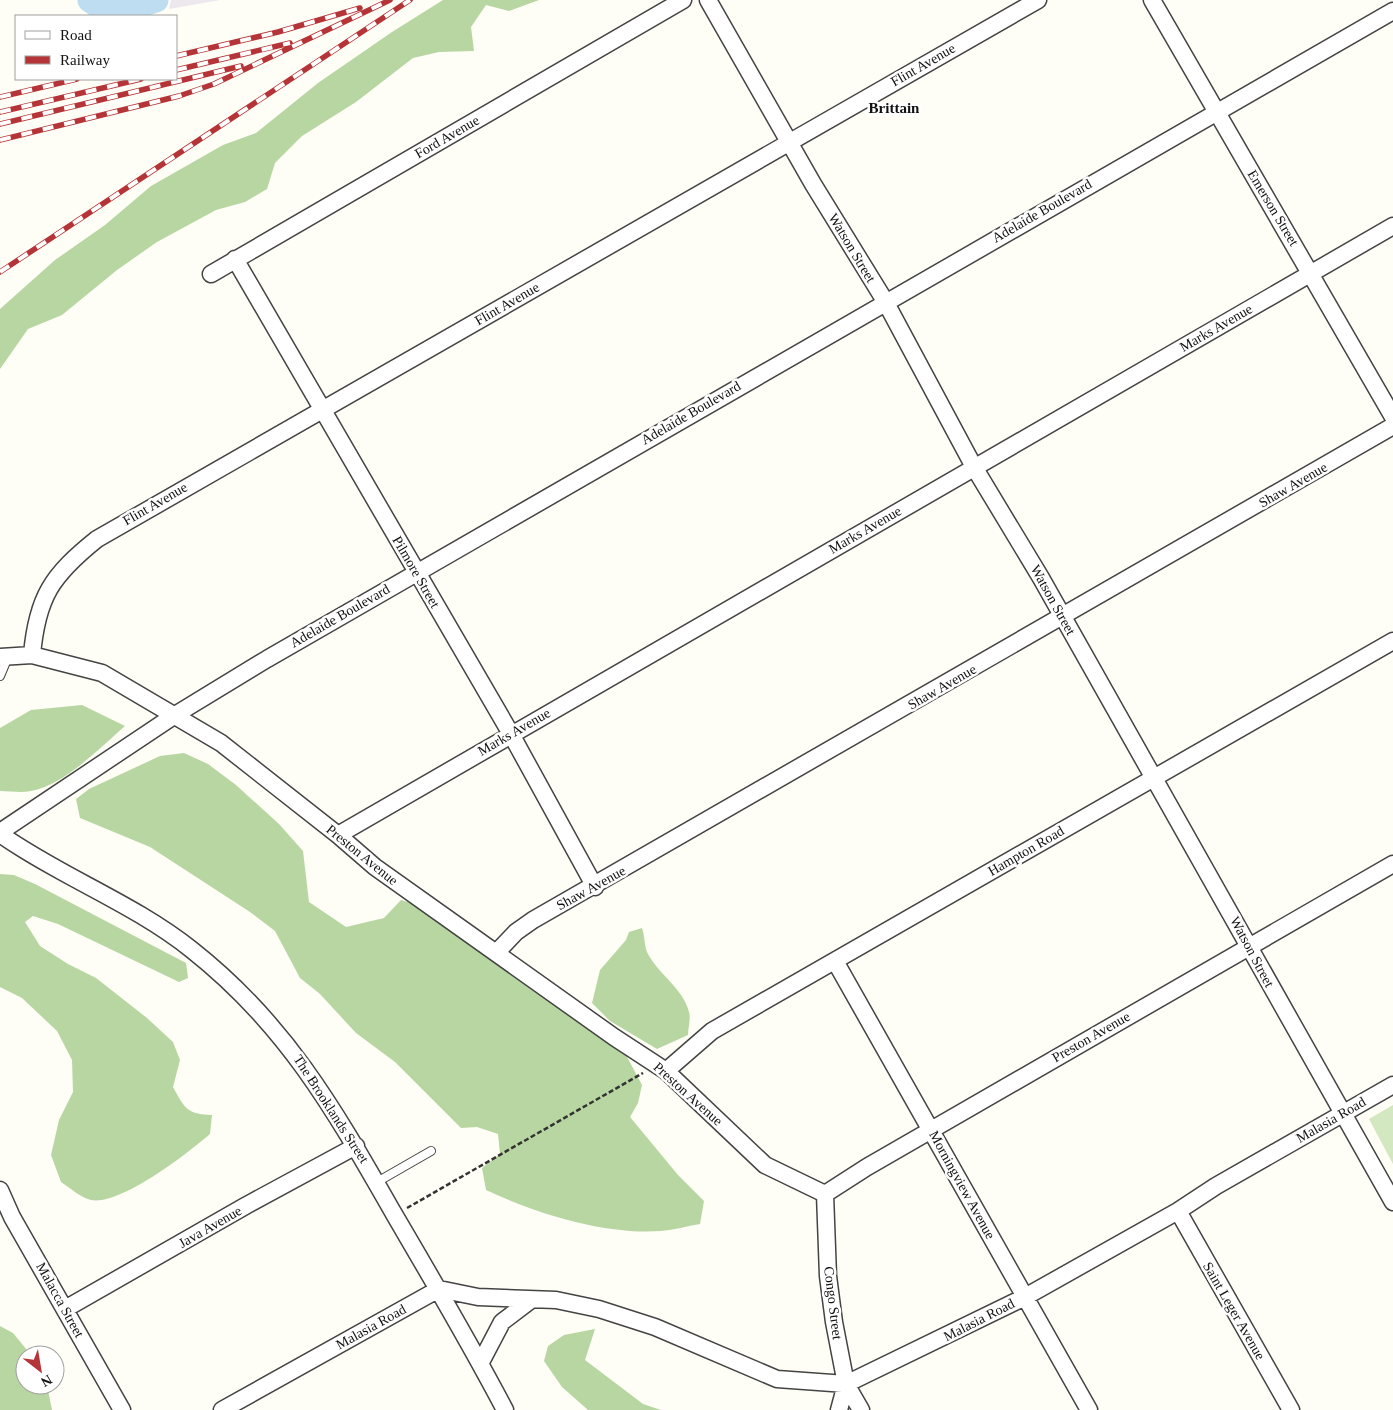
<svg xmlns="http://www.w3.org/2000/svg" width="1393" height="1410" font-family="'Times New Roman',serif">
	<style>
		.industrial { fill: #ede7ee }
		.green { fill: #d3e7c1 }
		.forest { fill: #b8d6a2 }
		.lines { fill: none; stroke-linecap: round; stroke-linejoin: round }
		.river { stroke: #beddf1; stroke-width: 25 }
		.lane-casing { stroke: #444; stroke-width: 10 }
		.street-casing { stroke: #444; stroke-width: 19 }
		.path { stroke: #333; stroke-width: 2.5; stroke-dasharray: 5 2.5; stroke-linecap: butt }
		.lane { stroke: #fff; stroke-width: 8 }
		.street { stroke: #fff; stroke-width: 16 }
		.rail-casing { stroke: #b53437; stroke-width: 5.5 }
		.rail { stroke: #fff; stroke-width: 4; stroke-dasharray: 11; stroke-linecap: butt }
		.labels { text-anchor: middle; dominant-baseline: central; stroke-width: 5; stroke-linejoin: round; paint-order: stroke }
		.street-label { font-size: 14px; fill: #111; stroke: #fff }
		.neighbourhood-label { font-size: 15px; font-weight: bold; fill: #111; stroke: #fff }
	</style>
	<rect width="100%" height="100%" fill="#fefdf6"/>
	<path class="industrial" d="M171 0H220L169 9Z"/>
	<path class="green" d="M1393 1105V1164L1369 1119Z"/>
	<path class="forest" d="M443 0H539L509 11 486 5 471 27 474 51 439 52 413 58 356 102 302 136 275 163 267 189 245 202 216 210 157 242 117 270 62 315 28 329 0 369V309L55 260 105 225 151 186 223 145 256 133 318 83 392 32Z
		M82 705 125 726C101 747 63 786 31 791 21 793 10 791 0 791V728L31 710Z
		M184 753 208 764 236 785 279 824 303 851 309 902 346 927 384 918 401 900 418 905 626 1055 642 1085 638 1103 630 1117 678 1175 704 1201 700 1224C687 1226 674 1230 661 1231 605 1235 537 1214 486 1190L482 1168 500 1154 498 1134 477 1127 461 1128 395 1062 356 1033 320 994 300 978 275 931 250 912 150 847 80 818 76 799 89 789 160 756Z
		M0 874 14 875 35 884 186 963 188 978 179 982 58 924 33 916 25 922 40 946 68 964 96 978 147 1018 173 1042 180 1060 173 1087C185 1109 187 1114 212 1115L210 1134C188 1153 120 1206 91 1200 81 1198 69 1187 61 1182L51 1155 59 1120 73 1092 72 1060 57 1031 22 998 0 987Z
		M642 928C645 936 644 947 648 954 659 975 683 988 689 1012 691 1018 688 1028 688 1035L657 1049 610 1021 592 1003 600 970 626 940 629 932Z
		M0 1326 13 1333 31 1355H25V1385H47L52 1410H0Z
		M595 1329 585 1360 643 1404 661 1410H588L562 1387 544 1361 548 1346 564 1335Z"/>
	<g class="lines">
		<path class="river" d="M90 0 102 8H132L156 0"/>
		<defs>
			<path id="lane" d="M0 676 8 657
				M377 1182 431 1151"/>
			<path id="street" d="M708 0 813 184 885 301 974 467 1041 578 1393 1202
				M1152 0 1393 417
				M235 259 511 734 595 887
				M211 274 683 0
				M32 655C37 597 52 575 97 539L1038 0
				M0 657 32 655 102 673 221 743 338 835 375 867 614 1037 666 1071 765 1165 825 1194
				M0 832 175 715 267 659 1393 11
				M0 834C61 877 133 903 192 950 287 1025 335 1111 394 1214 432 1279 470 1343 505 1410
				M338 835 1393 226
				M496 953 516 932 533 920 1393 426
				M835 961 1089 1410
				M666 1071 712 1031 1393 641
				M0 1190 12 1217 122 1410
				M825 1194 867 1167 1393 864
				M825 1194 828 1276 834 1322 846 1384 839 1410
				M1178 1211 1291 1410
				M65 1309 247 1205 356 1146
				M481 1362 502 1322 531 1300
				M846 1384 861 1410
				M222 1410 439 1289 478 1297 556 1300 599 1309 655 1327 777 1379 846 1384 1025 1297 1178 1211 1216 1186 1393 1085"/>
		</defs>
		<use href="#lane" class="lane-casing"/>
		<use href="#street" class="street-casing"/>
		<path class="path" d="M407 1208 643 1073"/>
		<use href="#lane" class="lane"/>
		<use href="#street" class="street"/>
		<defs>
			<path id="rail" d="M176 56 278 32 360 8
				M176 70 290 43
				M0 97 77 79
				M0 112 141 79
				M0 124 241 66
				M0 140 179 96 214 84 390 0
				M0 272 410 0"/>
		</defs>
		<use href="#rail" class="rail-casing"/>
		<use href="#rail" class="rail"/>
	</g>
	<g class="labels">
		<g class="street-label">
			<text transform="translate(923 65) rotate(-30)">Flint Avenue</text>
			<text transform="translate(447 137) rotate(-30)">Ford Avenue</text>
			<text transform="translate(1273 208) rotate(59)">Emerson Street</text>
			<text transform="translate(1042 211) rotate(-30)">Adelaide Boulevard</text>
			<text transform="translate(852 248) rotate(59)">Watson Street</text>
			<text transform="translate(507 304) rotate(-30)">Flint Avenue</text>
			<text transform="translate(1216 328) rotate(-30)">Marks Avenue</text>
			<text transform="translate(691 413) rotate(-30)">Adelaide Boulevard</text>
			<text transform="translate(1293 485) rotate(-30)">Shaw Avenue</text>
			<text transform="translate(155 504) rotate(-30)">Flint Avenue</text>
			<text transform="translate(865 530) rotate(-30)">Marks Avenue</text>
			<text transform="translate(416 572) rotate(60)">Pilmore Street</text>
			<text transform="translate(1053 600) rotate(61)">Watson Street</text>
			<text transform="translate(340 616) rotate(-30)">Adelaide Boulevard</text>
			<text transform="translate(942 687) rotate(-30)">Shaw Avenue</text>
			<text transform="translate(514 732) rotate(-30)">Marks Avenue</text>
			<text transform="translate(1026 851) rotate(-30)">Hampton Road</text>
			<text transform="translate(362 855) rotate(39)">Preston Avenue</text>
			<text transform="translate(591 888) rotate(-29)">Shaw Avenue</text>
			<text transform="translate(1252 952) rotate(62)">Watson Street</text>
			<text transform="translate(1091 1037) rotate(-30)">Preston Avenue</text>
			<text transform="translate(688 1094) rotate(42)">Preston Avenue</text>
			<text transform="translate(331 1109) rotate(57)">The Brooklands Street</text>
			<text transform="translate(1331 1120) rotate(-30)">Malasia Road</text>
			<text transform="translate(962 1185) rotate(61)">Morningview Avenue</text>
			<text transform="translate(210 1227) rotate(-30)">Java Avenue</text>
			<text transform="translate(60 1300) rotate(61)">Malacca Street</text>
			<text transform="translate(833 1303) rotate(83)">Congo Street</text>
			<text transform="translate(1234 1311) rotate(60)">Saint Leger Avenue</text>
			<text transform="translate(979 1320) rotate(-27)">Malasia Road</text>
			<text transform="translate(371 1327) rotate(-29)">Malasia Road</text>
		</g>
		<g class="neighbourhood-label">
			<text x="894" y="108">Brittain</text>
		</g>
	</g>
	<rect x="15" y="15" width="162" height="65" fill="#ffffff" stroke="#a0a0a0"/>
	<rect x="25" y="31" width="25" height="8" fill="#ffffff" stroke="#a0a0a0"/>
	<text x="60" y="40" font-size="15" fill="#111111">Road</text>
	<rect x="25" y="56" width="25" height="8" fill="#b53437" stroke="#a0a0a0"/>
	<text x="60" y="65" font-size="15" fill="#111111">Railway</text>
	<g transform="translate(40 1370) rotate(149)"><circle r="24" fill="#ffffff" stroke="#a0a0a0"/>
	<path d="M0-4L9 19L0 12L-9 19Z" fill="#b53437"/>
	<text y="-8" font-size="14" font-weight="bold" text-anchor="middle" fill="#111111">N</text>
	</g>
</svg>
